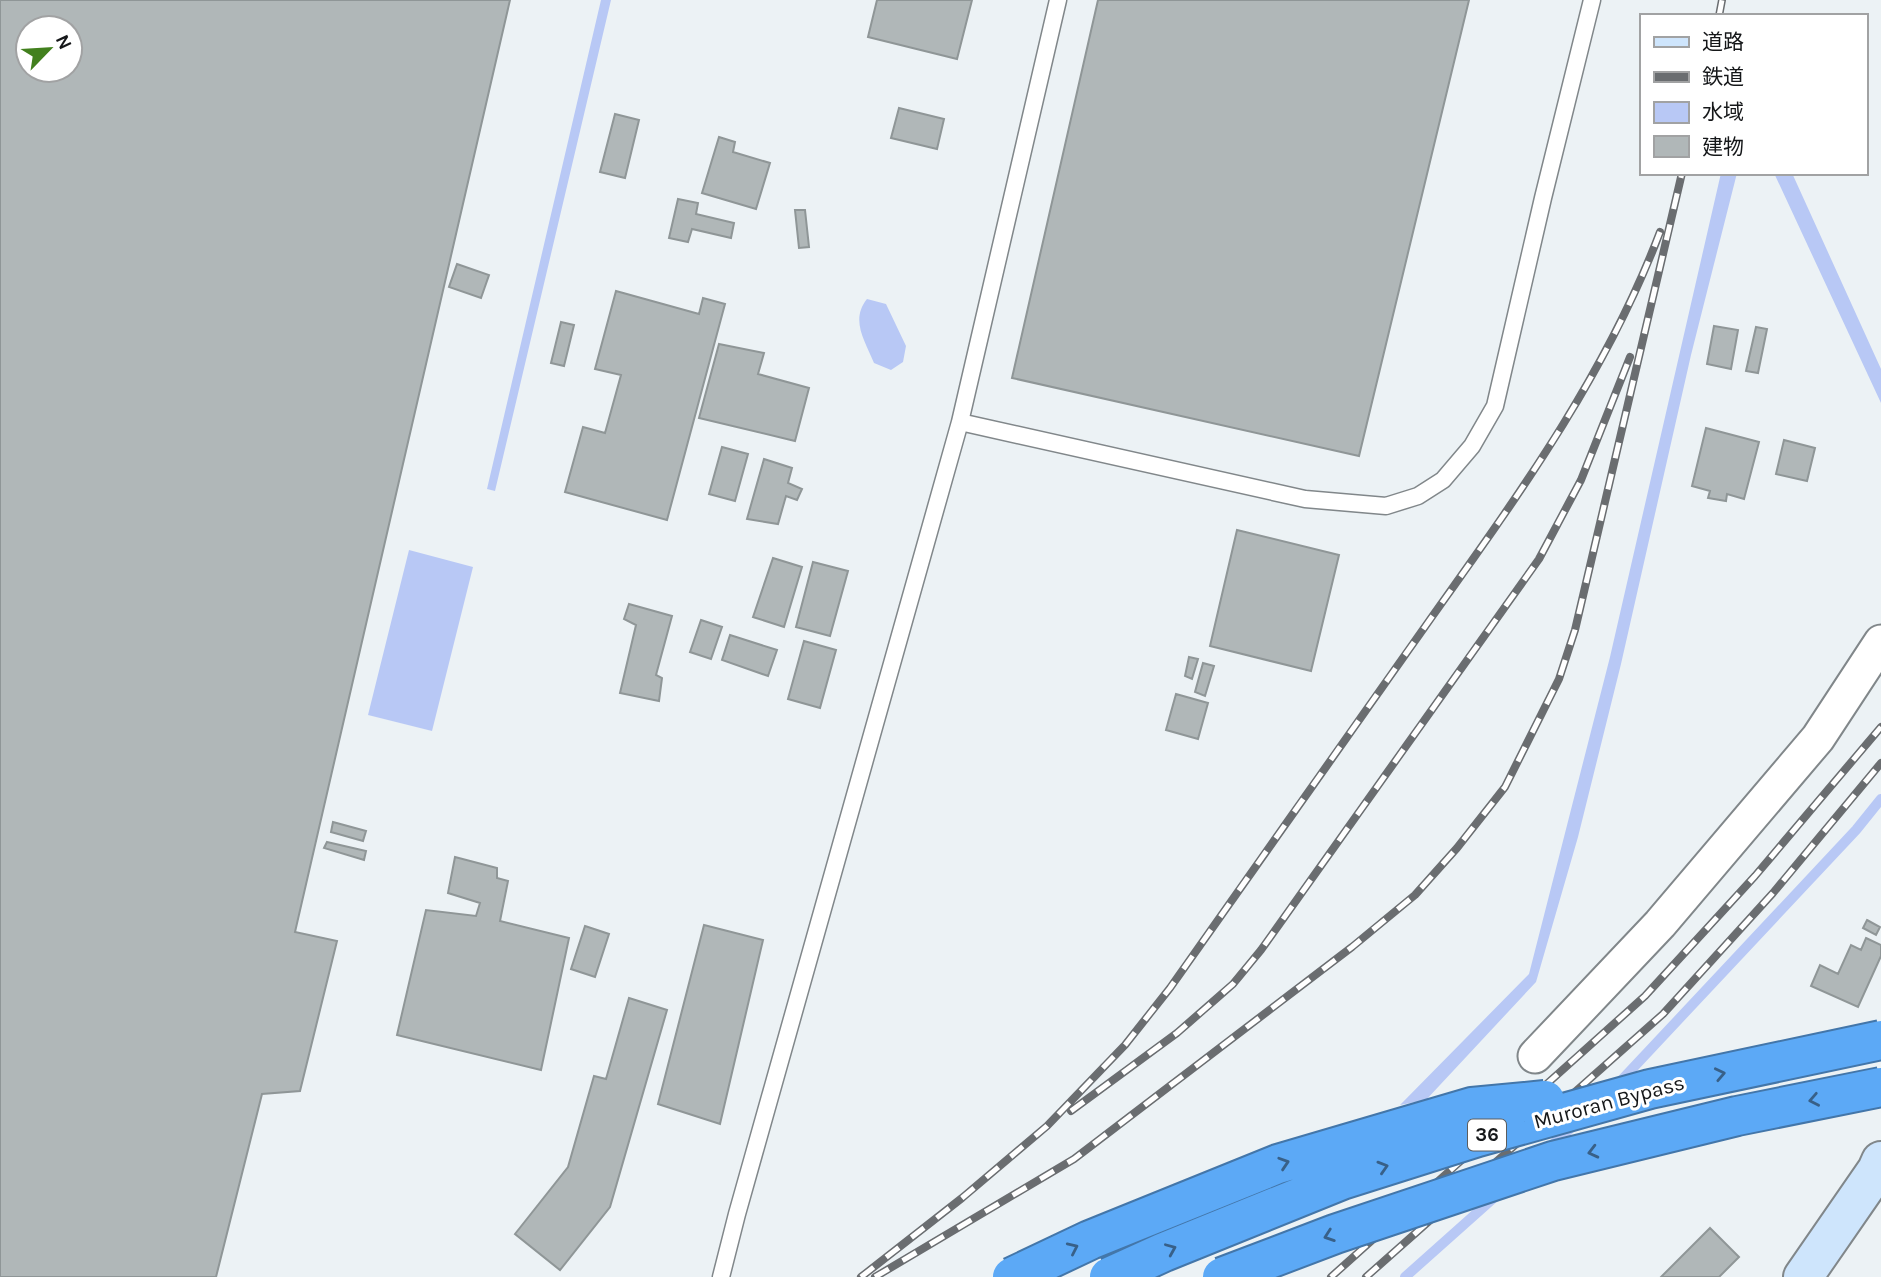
<svg xmlns="http://www.w3.org/2000/svg" width="1881" height="1277" font-family="Karla,'Noto Sans JP',sans-serif">
	<style>
		.water { fill: #b8c8f5 }
		.lines { fill: none; stroke-linecap: round; stroke-linejoin: round }
		.stream { stroke: #b8c8f5; stroke-width: 10 }
		.building { fill: #b0b7b8; stroke: #8f9697; stroke-width: 2; fill-rule: evenodd }
		.lane-casing { stroke: #81878a; stroke-width: 19 }
		.street-casing { stroke: #81878a; stroke-width: 37 }
		.secondary-casing { stroke: #81878a; stroke-width: 42 }
		.lane { stroke: #fff; stroke-width: 16 }
		.street { stroke: #fff; stroke-width: 33 }
		.secondary { stroke: #cee5fc; stroke-width: 38 }
		.rail-casing { stroke: #6a6d70; stroke-width: 8 }
		.rail { stroke: #fff; stroke-width: 5; stroke-dasharray: 16; stroke-linecap: butt }
		.highway-bridge-casing { stroke: #4376a9; stroke-width: 42; stroke-linecap: butt }
		.highway-bridge { stroke: #5ca9f6; stroke-width: 38 }
		.oneway { stroke: #386088 }
		.labels { text-anchor: middle; dominant-baseline: central; stroke-width: 6; stroke-linejoin: round; paint-order: stroke }
		.shield { fill: #fff; stroke: #5b5d5e; stroke-width: 2 }
		.shield-label { font-size: 19px; font-weight: bold; fill: #151719 }
		.street-label { font-size: 21px; fill: #151719; stroke: #fff }
	</style>
	<rect width="100%" height="100%" fill="#ecf2f5"/>
	<path class="water" d="M601 0H611L495 491 487 489Z
		M1721 173H1737L1691 355 1621 664 1578 837 1536 982 1426 1100 1400 1105 1529 974 1610 657Z
		M1774 173H1792L1881 369V403Z
		M867 299 886 304 906 346 903 362 891 370 874 363C865 341 850 320 867 299Z
		M409 550 473 567 432 731 368 715Z"/>
	<g class="lines">
		<path class="stream" d="M1617 1085 1856 830 1881 799
			M1548 1149 1575 1124
			M1405 1277 1497 1195"/>
	</g>
	<path class="building" d="M0 0H510L295 932 337 941 300 1091 262 1094 216 1277H0ZM28 28H70V70H28Z
		M877 0H972L957 59 868 37Z
		M1098 0H1469L1359 456 1012 378Z
		M899 108 944 119 937 149 891 138Z
		M615 114 639 120 625 178 600 172Z
		M719 137 735 142 733 152 770 163 756 209 702 193Z
		M678 199 698 203 696 214 734 223 731 238 692 229 688 242 669 238Z
		M795 210H805L809 247 799 248Z
		M457 264 489 275 481 298 449 287Z
		M616 291 699 314 703 298 725 304 667 520 565 492 583 427 605 433 621 375 595 369Z
		M561 322 574 325 564 366 551 363Z
		M1714 326 1738 330 1731 369 1707 364Z
		M1756 327 1767 329 1758 373 1746 371Z
		M719 344 764 353 758 374 809 388 795 441 699 418Z
		M1706 428 1759 442 1744 499 1727 494 1726 501 1708 498 1710 491 1692 486Z
		M1784 440 1815 448 1807 481 1776 474Z
		M722 447 748 454 735 501 709 494Z
		M764 459 792 468 788 483 802 489 797 500 786 496 778 524 747 519Z
		M1237 530 1339 555 1311 671 1210 646Z
		M773 558 802 567 784 627 753 617Z
		M813 562 848 571 830 636 796 627Z
		M629 604 672 616 656 675 662 678 659 701 620 693 636 625 624 619Z
		M701 620 722 627 711 659 690 652Z
		M730 635 777 650 768 676 722 660Z
		M804 641 836 650 820 708 788 699Z
		M1189 657 1198 659 1192 679 1185 676Z
		M1203 663 1214 666 1205 696 1195 692Z
		M1176 694 1208 703 1198 739 1166 730Z
		M333 822 366 831 363 841 331 832Z
		M327 842 366 851 364 860 324 848Z
		M455 857 497 868V878L508 881 500 921 569 938 541 1070 397 1035 426 910 476 916 480 903 448 893Z
		M1867 920 1880 927 1876 935 1863 928Z
		M704 925 763 940 720 1124 658 1104Z
		M585 926 609 934 595 977 571 969Z
		M1866 938 1881 945V956L1858 1007 1811 986 1820 965 1838 974 1851 945 1861 950Z
		M629 998 667 1010 610 1207 560 1270 515 1234 568 1167 594 1076 606 1079Z
		M1710 1228 1739 1257 1719 1277H1661Z"/>
	<g class="lines">
		<defs>
			<path id="lane" d="M960 422 1058 0
				M721 1277 737 1214 960 422 1305 499 1386 506 1418 496 1443 480 1472 446 1495 406 1543 198 1592 0"/>
			<path id="street" d="M1535 1056 1660 924 1818 738 1881 642"/>
			<path id="secondary" d="M1803 1277 1877 1170 1881 1161"/>
		</defs>
		<use href="#lane" class="lane-casing"/>
		<use href="#street" class="street-casing"/>
		<use href="#secondary" class="secondary-casing"/>
		<use href="#lane" class="lane"/>
		<use href="#street" class="street"/>
		<use href="#secondary" class="secondary"/>
		<defs>
			<path id="rail" d="M1719 16 1722 0
				M1071 1111 1177 1033 1233 984 1261 950 1539 559 1581 480 1630 357
				M861 1277 962 1198 1047 1126 1125 1045 1170 988C1256 866 1342 744 1429 621 1517 497 1605 377 1660 232
				M875 1277 1074 1159 1352 947 1415 895 1457 848 1505 787 1559 679 1575 630 1682 173
				M1331 1277 1645 996 1755 876 1881 727
				M1366 1277 1663 1014 1773 893 1881 763"/>
		</defs>
		<use href="#rail" class="rail-casing"/>
		<use href="#rail" class="rail"/>
		<defs>
			<path id="highway-bridge" d="M1012 1277 1090 1240 1278 1164 1472 1107 1545 1100
				M1109 1277 1164 1252 1342 1180 1478 1137 1650 1089 1881 1040
				M1222 1277 1335 1234 1553 1161 1737 1116 1881 1087"/>
		</defs>
		<use href="#highway-bridge" class="highway-bridge-casing"/>
		<use href="#highway-bridge" class="highway-bridge"/>
	</g>
	<defs><path id="oneway-chevron" d="M-2-3.5L2.5 0L-2 3.5" fill="none" stroke-width="1.6" stroke-linecap="round" stroke-linejoin="round" transform="scale(1.75)"/></defs>
	<g class="oneway">
		<use href="#oneway-chevron" transform="translate(1720 1074) rotate(-12)"/>
		<use href="#oneway-chevron" transform="translate(1814 1100) rotate(169)"/>
		<use href="#oneway-chevron" transform="translate(1593 1152) rotate(166)"/>
		<use href="#oneway-chevron" transform="translate(1284 1163) rotate(-18)"/>
		<use href="#oneway-chevron" transform="translate(1383 1167) rotate(-17)"/>
		<use href="#oneway-chevron" transform="translate(1329 1236) rotate(161)"/>
		<use href="#oneway-chevron" transform="translate(1073 1248) rotate(-25)"/>
		<use href="#oneway-chevron" transform="translate(1171 1249) rotate(-23)"/>
	</g>
	<g class="labels">
		<rect class="shield" x="1468" y="1119.5" width="38" height="31" rx="5"/>
		<g class="shield-label">
			<text x="1487" y="1135">36</text>
		</g>
		<g class="street-label">
			<text transform="translate(1609 1102) rotate(-15)">Muroran Bypass</text>
		</g>
	</g>
	<rect x="1640" y="14" width="228" height="161" fill="#ffffff" stroke="#a1a2a3" stroke-width="2"/>
	<rect x="1654" y="37" width="35" height="10" fill="#cee5fc" stroke="#a1a2a3" stroke-width="2"/>
	<text x="1702" y="49" font-size="21" fill="#151719">道路</text>
	<rect x="1654" y="72" width="35" height="10" fill="#6a6d70" stroke="#a1a2a3" stroke-width="2"/>
	<text x="1702" y="84" font-size="21" fill="#151719">鉄道</text>
	<rect x="1654" y="102" width="35" height="21" fill="#b8c8f5" stroke="#a1a2a3" stroke-width="2"/>
	<text x="1702" y="119" font-size="21" fill="#151719">水域</text>
	<rect x="1654" y="136" width="35" height="21" fill="#b0b7b8" stroke="#a1a2a3" stroke-width="2"/>
	<text x="1702" y="154" font-size="21" fill="#151719">建物</text>
	<g transform="translate(49 49) rotate(65)"><circle r="33" fill="#ffffff" stroke="#a1a2a3" stroke-width="2"/>
	<path d="M0-5L12 26L0 18L-12 26Z" fill="#42801e"/>
	<text y="-10" font-size="19" font-weight="bold" text-anchor="middle" fill="#151719">N</text>
	</g>
</svg>
